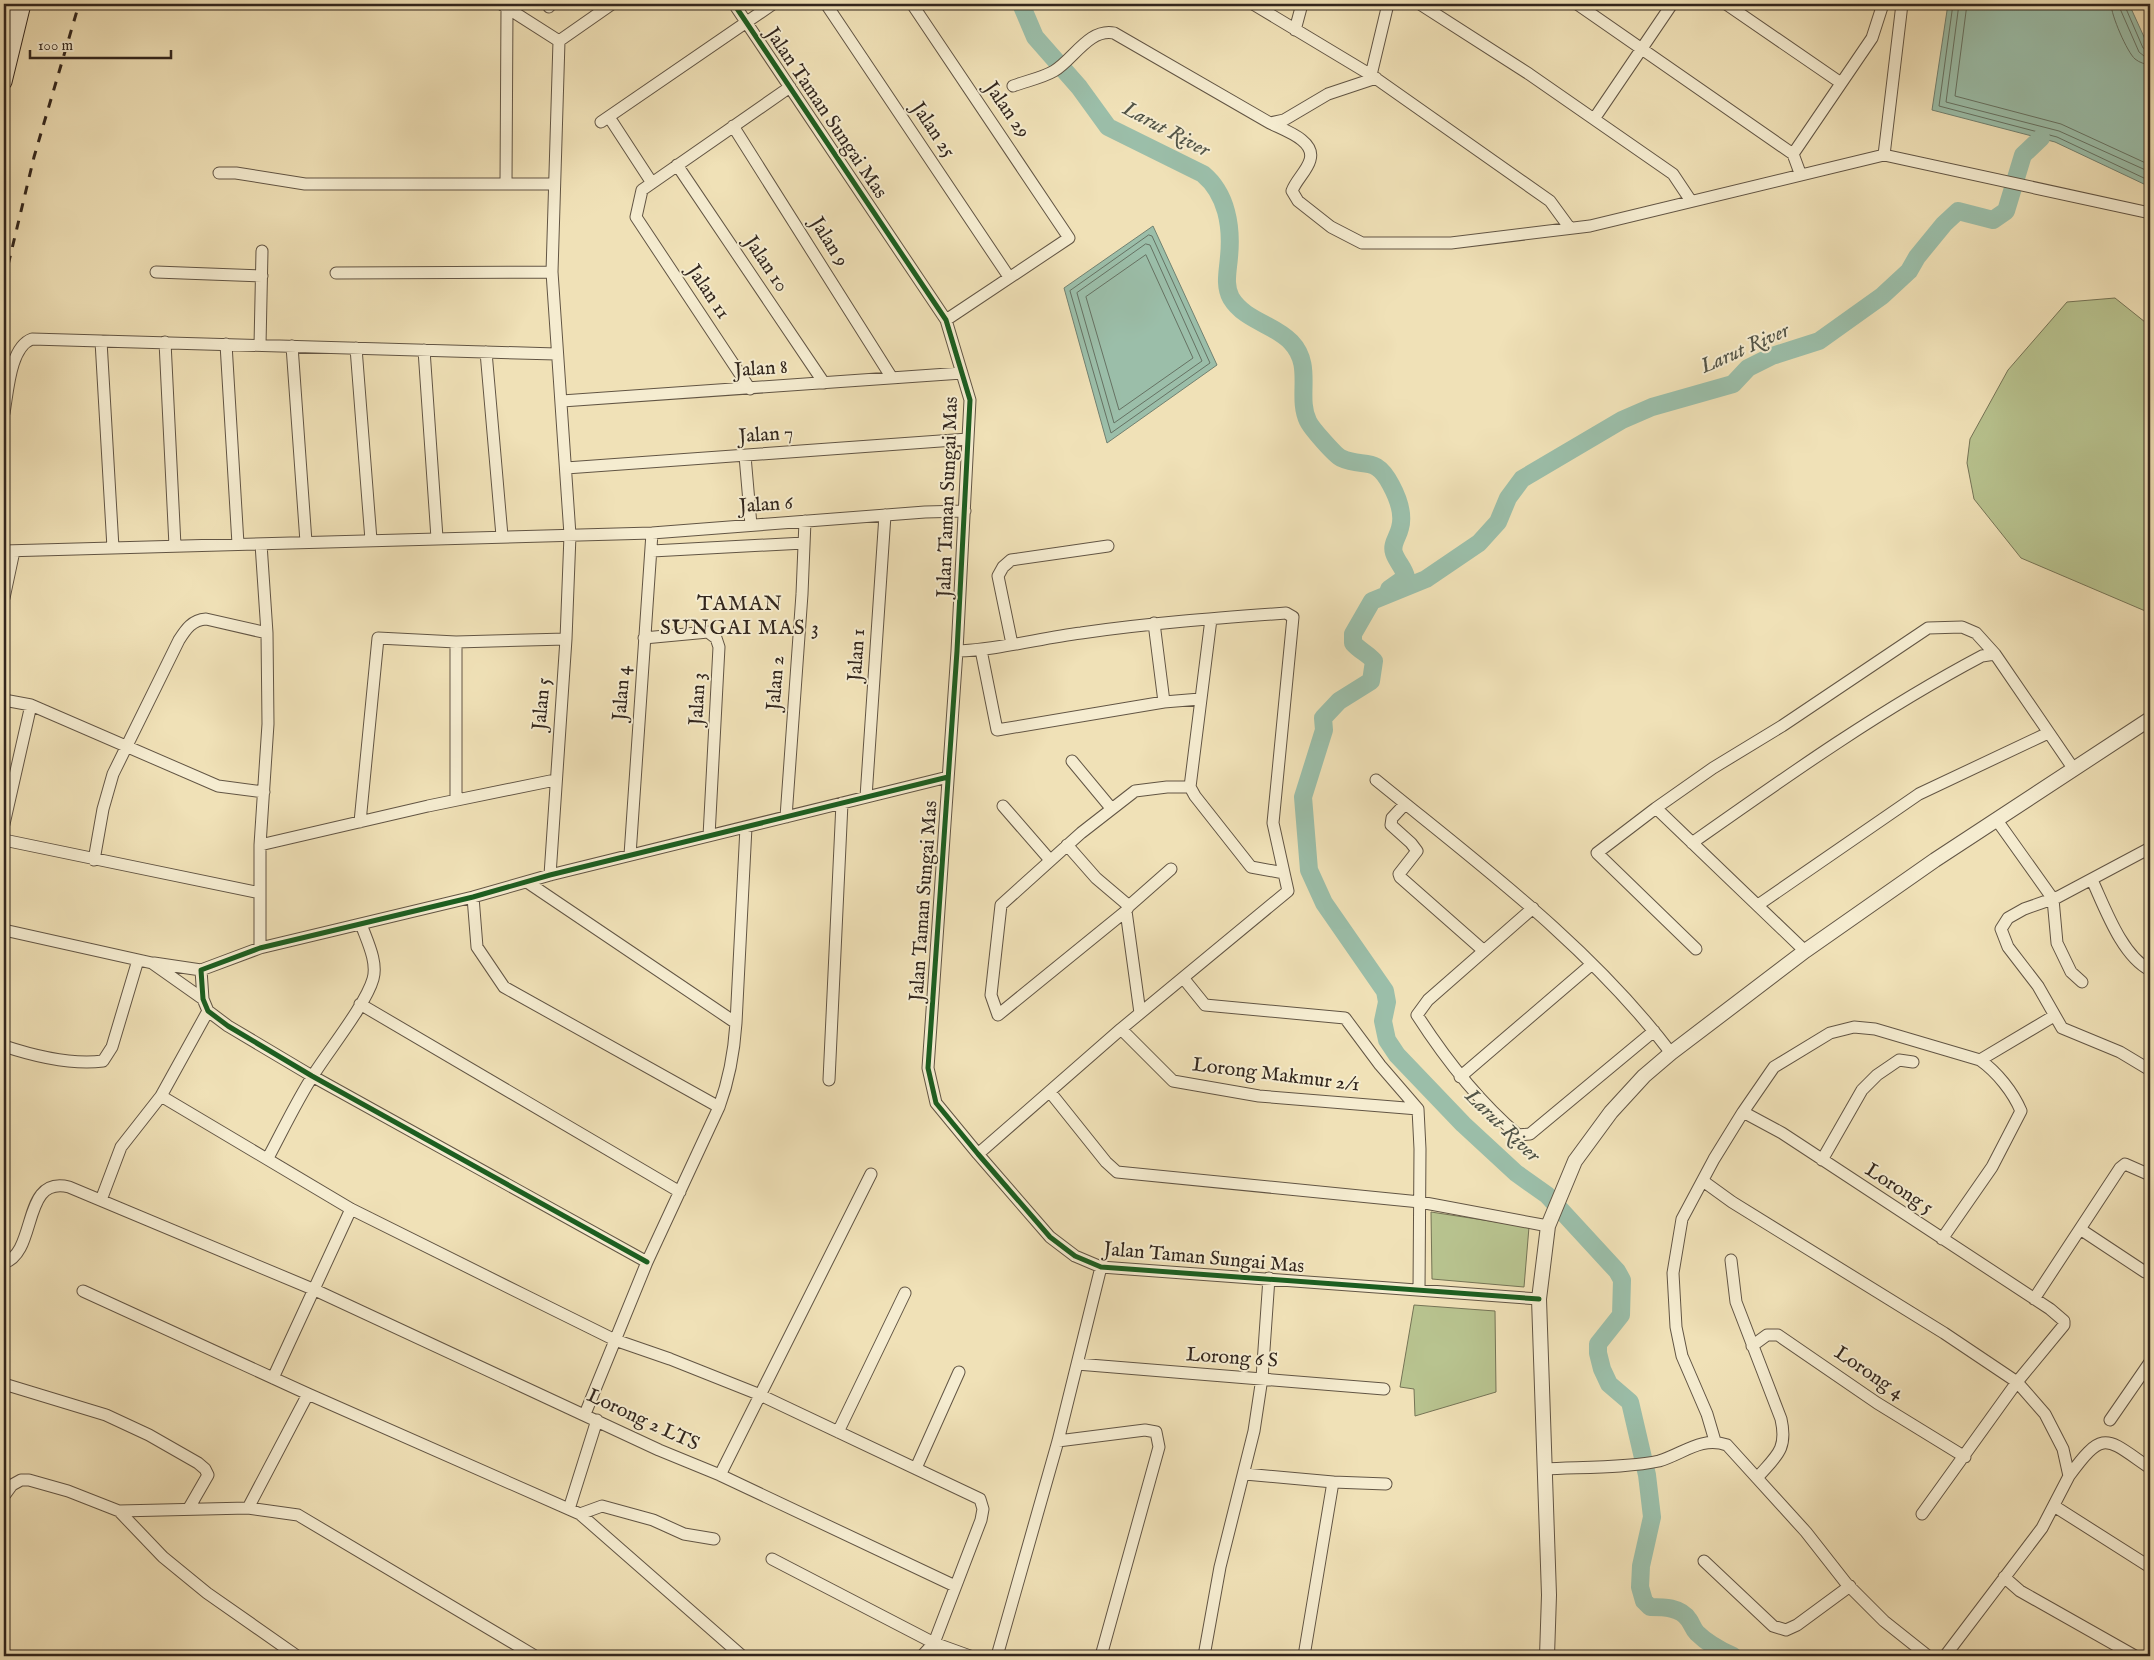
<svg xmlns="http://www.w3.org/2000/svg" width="2154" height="1660" font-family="'IM FELL English',serif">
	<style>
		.green { fill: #b8c38f; stroke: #757456 }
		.water { fill: #9bbea9; stroke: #718171 }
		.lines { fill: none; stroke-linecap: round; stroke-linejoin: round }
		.shore { stroke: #667263; stroke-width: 1 }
		.river { stroke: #9bbea9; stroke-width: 18 }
		.minor-casing { stroke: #625544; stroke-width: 13 }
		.tertiary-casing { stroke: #625544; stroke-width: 16 }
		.secondary-casing { stroke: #32261d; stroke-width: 17 }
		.minor { stroke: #f5ecd0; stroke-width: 11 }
		.tertiary { stroke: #f5ecd0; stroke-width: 14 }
		.secondary { stroke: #f5ecd0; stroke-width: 15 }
		.rail { stroke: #32261d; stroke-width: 3; stroke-dasharray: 9 9; stroke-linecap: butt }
		.cycleway-casing { stroke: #f5ecd0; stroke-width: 8 }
		.cycleway { stroke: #1b5e20; stroke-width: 5 }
		.labels { text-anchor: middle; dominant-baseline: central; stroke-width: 4; stroke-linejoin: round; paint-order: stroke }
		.street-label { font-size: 20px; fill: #32261d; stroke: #f5ecd0 }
		.water-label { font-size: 21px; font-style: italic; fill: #525447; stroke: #f5ecd0 }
		.neighbourhood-label { font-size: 21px; letter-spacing: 1px; fill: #32261d; stroke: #f5ecd0 }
	</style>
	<rect width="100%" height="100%" fill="#f0e1b7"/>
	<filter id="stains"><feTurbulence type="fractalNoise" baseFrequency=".004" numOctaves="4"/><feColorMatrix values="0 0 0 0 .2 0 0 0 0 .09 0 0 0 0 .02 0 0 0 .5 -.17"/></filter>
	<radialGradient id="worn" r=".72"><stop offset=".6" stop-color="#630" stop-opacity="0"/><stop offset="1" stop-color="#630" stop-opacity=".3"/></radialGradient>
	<path class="green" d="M2115 298 2150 326V613L2021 558 1974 499 1967 463 1970 439 2008 370 2067 302Z
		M1431 1212 1529 1227 1524 1287 1432 1279Z
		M1414 1305 1495 1311 1496 1392 1415 1416 1414 1389 1400 1387Z"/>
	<path class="water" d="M1948 4H2129L2150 50V183L2146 185 2055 142 1932 110Z
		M1153 226 1217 365 1107 443 1064 288Z"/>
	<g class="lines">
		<path class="shore" d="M1953 4 1939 106 2057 137 2146 179H2150
			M1959 4 1946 102 2059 131 2150 172
			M1967 4 1955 96 2061 124 2150 165
			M2111 4C2111 15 2127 52 2135 59 2140 63 2145 64 2150 65
			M2118 4 2139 52 2144 56 2150 57
			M2124 4 2143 48 2150 51
			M1149 235 1152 236 1210 363 1111 433 1070 291Z
			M1146 244 1150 245 1202 361 1114 423 1077 293Z
			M1146 255 1193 358 1119 410 1086 297Z"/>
		<path class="river" d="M1021 4 1035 37 1079 87 1108 127 1203 174C1227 194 1232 227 1229 257 1228 271 1224 285 1231 298 1245 321 1274 324 1291 342 1314 366 1296 396 1308 421 1311 428 1335 455 1341 458 1364 469 1375 454 1391 485 1398 498 1404 514 1400 528 1398 537 1391 544 1394 553 1397 562 1404 568 1406 577L1389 589
			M1733 1656C1720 1650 1708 1644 1697 1633 1693 1629 1692 1624 1689 1620 1681 1607 1663 1607 1650 1607L1644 1601 1640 1587 1641 1566 1652 1517 1647 1475 1630 1402 1609 1384 1602 1369 1598 1353V1344L1621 1315 1622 1280 1617 1271 1547 1195 1516 1173 1463 1124 1397 1055 1387 1040 1383 1021 1387 1002 1385 991 1324 903 1309 870 1303 797 1324 730 1323 718 1339 701 1371 681 1374 661C1367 653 1360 651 1353 643V634L1372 601 1426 579 1479 543 1498 522 1508 498 1522 479 1622 420 1652 407 1733 384 1748 368 1772 356 1819 341 1882 296 1909 271 1917 257 1944 224 1958 211 1993 220 2006 211 2023 155 2041 138"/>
		<defs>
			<path id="minor" d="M501 4 559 41 552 272 570 535 566 639 550 875
				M734 4 946 320 970 400 957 651 928 1068 936 1103 978 1154 1050 1237 1075 1256 1101 1267 1539 1299
				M826 4 1009 277
				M912 4 1069 238 946 320
				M1253 4 1371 75 1550 201 1569 227
				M1420 4 1529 74 1673 174 1691 201
				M1577 4 1793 154 1800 173
				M1726 4 1841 83
				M549 7 551 4
				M1295 30 1302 4
				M559 41 612 4
				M1371 75 1388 4
				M1013 86C1026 81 1042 78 1054 71 1073 60 1089 28 1114 33L1270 123 1284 120 1328 94 1376 78
				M609 117 652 183
				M1594 119 1672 4
				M601 122 773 4
				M1270 123C1283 130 1316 140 1310 160 1307 171 1296 180 1292 191L1298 201 1331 227 1362 243H1451L1590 226 1884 155 2150 213
				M733 126 892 378
				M1793 154 1872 38 1883 4
				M1884 155 1902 4
				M677 165 824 383
				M219 173H236L305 184H553
				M506 183 507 8
				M156 272 262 276
				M336 273 552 272
				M101 341 113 548
				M165 342 175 546
				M226 344 238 544
				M260 345 262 251
				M292 346 306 542
				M356 348 371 540
				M424 350 437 538
				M486 352 502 536
				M750 389 636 217 642 190 790 87
				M562 401 962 373
				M4 413C8 391 10 347 32 339L556 354
				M745 456 751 525
				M566 468 968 439
				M4 551 652 533 925 512 965 511
				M652 551 804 543
				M4 598 14 551
				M1211 619 1190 787 1195 796 1251 867 1284 873
				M1154 623 1164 702
				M644 638 708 632 716 638 719 647 709 836
				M1012 644 998 576 1003 567 1011 560 1108 546
				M981 650 997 730 1164 702 1200 699
				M957 651C999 650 1040 638 1081 633 1149 623 1218 618 1286 613L1293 617 1273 823 1288 891 1121 1029 978 1154
				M4 700 31 705 218 786 264 792
				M1072 761 1111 808
				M1376 780C1479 864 1590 946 1671 1053
				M866 797 885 515
				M456 800V642
				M1405 804 1392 818 1391 825 1411 843 1417 851 1399 874 1400 877 1484 951
				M1003 806 1050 860
				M1656 808 1713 768 1782 726 1928 628 1962 627 1976 633 1995 654
				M786 817 802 594 805 521
				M1996 819 2053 899 2057 943 2071 972 2082 982
				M360 822 378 638 456 642 566 639
				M4 824 31 705
				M4 840 260 893
				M1692 843C1787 776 1880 710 1982 656L1995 654 2073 768
				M260 845 428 806 555 780
				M1067 845 1096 878 1129 906
				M2150 848 2058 897 2024 909 2008 918 2001 929 2008 947 2038 986 2062 1028 2120 1052 2150 1070
				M630 855 652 533
				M94 860 103 809 113 774 179 640C186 629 192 620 206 619L267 633
				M2092 880C2105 908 2122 956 2150 970
				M527 882 736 1023 746 827
				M473 897 477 947 504 987 719 1107
				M1758 905 1919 794 2048 733
				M1533 908 1428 1000 1417 1015C1446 1060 1477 1100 1518 1135L1530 1134 1654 1031
				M1126 911 998 1015 991 995 1001 905 1081 833 1135 791 1167 787H1190
				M4 930 152 963 203 999
				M260 948V845L268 724 267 633 261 544
				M1696 949 1597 853 1656 808 1805 951
				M154 963 201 970
				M1184 979 1205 1005 1345 1018 1380 1065 1418 1109 1420 1149 1419 1290
				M360 1004 680 1192
				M1140 1013 1126 911 1129 906 1171 869
				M1121 1029 1173 1081 1259 1096 1418 1109
				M4 1046C34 1056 71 1065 103 1061L112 1047 138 960
				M1980 1060 2054 1016
				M1460 1077 1592 964
				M829 1080 842 803
				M1050 1092 1106 1162 1117 1172 1420 1202 1548 1226
				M161 1096 351 1209 522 1294 615 1340 670 1359 758 1394 980 1499 983 1509 981 1520 934 1643 922 1656
				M1743 1112 1782 1133 2050 1309 2064 1321V1325L2017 1382 1922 1514
				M268 1158C283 1130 297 1100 314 1074 329 1050 366 1004 373 979 378 962 367 941 361 924
				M1822 1160 1862 1090 1877 1075 1899 1060 1913 1062
				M1703 1181 1732 1202 1944 1333 2017 1382 2045 1414 2063 1449 2069 1476 2042 1528 1945 1656
				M101 1200 121 1147 161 1096 208 1011
				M2080 1229 2145 1272
				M1731 1260 1736 1302 1781 1419C1788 1450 1776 1456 1757 1478
				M647 1262 312 1076 228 1026 208 1011 203 999 201 970 260 948 473 897 550 875 948 777
				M4 1263C38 1252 21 1175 69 1187L315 1290 659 1450 720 1475 955 1586
				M83 1291 308 1394 580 1514 742 1656
				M2034 1299 2120 1168 2125 1164 2150 1175
				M1752 1346 1767 1335H1778L1877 1403 1965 1457
				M1077 1364 1384 1389
				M273 1378 351 1209
				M4 1384 106 1415 149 1435 198 1463 205 1469 208 1475 189 1508
				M585 1414 647 1262 719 1107C729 1080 734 1053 736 1023
				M2110 1420 2150 1362
				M838 1432 905 1293
				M1058 1441 1145 1430 1156 1432 1159 1447 1101 1656
				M1715 1441 1707 1414 1682 1356 1676 1327 1673 1273 1682 1219 1714 1159 1743 1112 1774 1067 1830 1033 1854 1027 1875 1029 1980 1060C1997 1072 2013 1092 2021 1111L1992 1167 1942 1239
				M916 1468 959 1372
				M1544 1469C1577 1467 1628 1468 1659 1461 1683 1454 1701 1436 1727 1445L1806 1532 1846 1583 1884 1621 1928 1656
				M1245 1474 1333 1482 1386 1484
				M720 1475 871 1174
				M2069 1476C2104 1428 2106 1438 2150 1468
				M4 1496 12 1485 21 1480H29L68 1491 119 1511 248 1508 298 1515 535 1656
				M2054 1506 2150 1567
				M248 1508 308 1394
				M569 1509 597 1420
				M119 1511 163 1557 207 1593 297 1656
				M580 1514 602 1506 653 1520 684 1534 714 1539
				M772 1559 934 1643 970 1656
				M1704 1561 1773 1626 1786 1630 1797 1625 1850 1586
				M2004 1577 2020 1591 2135 1656
				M997 1656 1058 1441 1101 1267
				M1204 1656 1220 1567 1254 1431 1262 1378 1269 1278
				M1304 1656 1333 1482"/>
			<path id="tertiary" d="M1547 1656 1549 1595 1539 1299 1548 1226 1575 1161 1611 1112 1644 1076 1671 1053 1805 951 1935 860 2150 719"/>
			<path id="secondary" d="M4 22 8 4
				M4 82 23 4"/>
		</defs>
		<use href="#minor" class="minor-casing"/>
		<use href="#tertiary" class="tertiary-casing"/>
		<use href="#secondary" class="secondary-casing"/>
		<use href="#minor" class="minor"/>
		<use href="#tertiary" class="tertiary"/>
		<use href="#secondary" class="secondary"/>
		<path class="rail" d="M4 282 34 157 79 4"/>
		<defs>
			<path id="cycleway" d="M734 4 946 320 970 400 957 651 928 1068 936 1103 978 1154 1050 1237 1075 1256 1101 1267 1539 1299
				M647 1262 312 1076 228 1026 208 1011 203 999 201 970 260 948 473 897 550 875 948 777"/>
		</defs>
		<use href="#cycleway" class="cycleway-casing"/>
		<use href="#cycleway" class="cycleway"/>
	</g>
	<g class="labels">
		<g class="street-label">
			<text transform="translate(1007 110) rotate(55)">Jalan 29</text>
			<text transform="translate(826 113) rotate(56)">Jalan Taman Sungai Mas</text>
			<text transform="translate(933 130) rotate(56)">Jalan 25</text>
			<text transform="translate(829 242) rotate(58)">Jalan 9</text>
			<text transform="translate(766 264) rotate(56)">Jalan 10</text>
			<text transform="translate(708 292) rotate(56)">Jalan 11</text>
			<text transform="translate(761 369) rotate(-4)">Jalan 8</text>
			<text transform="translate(766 435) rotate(-4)">Jalan 7</text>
			<text transform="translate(948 497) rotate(-88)">Jalan Taman Sungai Mas</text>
			<text transform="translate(766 505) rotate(-4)">Jalan 6</text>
			<text transform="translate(857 655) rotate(-86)">Jalan 1</text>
			<text transform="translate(776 683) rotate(-86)">Jalan 2</text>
			<text transform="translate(622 693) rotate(-86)">Jalan 4</text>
			<text transform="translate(698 699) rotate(-87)">Jalan 3</text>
			<text transform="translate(542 704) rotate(-85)">Jalan 5</text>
			<text transform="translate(924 901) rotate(-86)">Jalan Taman Sungai Mas</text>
			<text transform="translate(1276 1075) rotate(7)">Lorong Makmur 2/1</text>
			<text transform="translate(1899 1189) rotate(33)">Lorong 5</text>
			<text transform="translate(1204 1258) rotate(5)">Jalan Taman Sungai Mas</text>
			<text transform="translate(1232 1358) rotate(4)">Lorong 6 S</text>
			<text transform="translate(1869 1373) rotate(34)">Lorong 4</text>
			<text transform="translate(643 1420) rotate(25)">Lorong 2 LTS</text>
		</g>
		<g class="water-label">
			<text transform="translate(1166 130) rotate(28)">Larut River</text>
			<text transform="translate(1745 349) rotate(-24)">Larut River</text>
			<text transform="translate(1502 1126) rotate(44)">Larut River</text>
		</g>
		<g class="neighbourhood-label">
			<text x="740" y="604">TAMAN<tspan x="740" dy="24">SUNGAI MAS 3</tspan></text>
		</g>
	</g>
	<rect width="2154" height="1660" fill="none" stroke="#f0e1b7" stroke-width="20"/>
	<rect x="5" y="5" width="2144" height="1650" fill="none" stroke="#32261d" stroke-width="2.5"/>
	<rect x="10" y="10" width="2134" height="1640" fill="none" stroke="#32261d"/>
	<path d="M30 50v8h141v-8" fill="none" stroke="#32261d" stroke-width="2.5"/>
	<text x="38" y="50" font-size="15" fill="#32261d" stroke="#f5ecd0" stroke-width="4" paint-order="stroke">100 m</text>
	<rect width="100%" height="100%" filter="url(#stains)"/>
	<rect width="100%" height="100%" fill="url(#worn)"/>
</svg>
